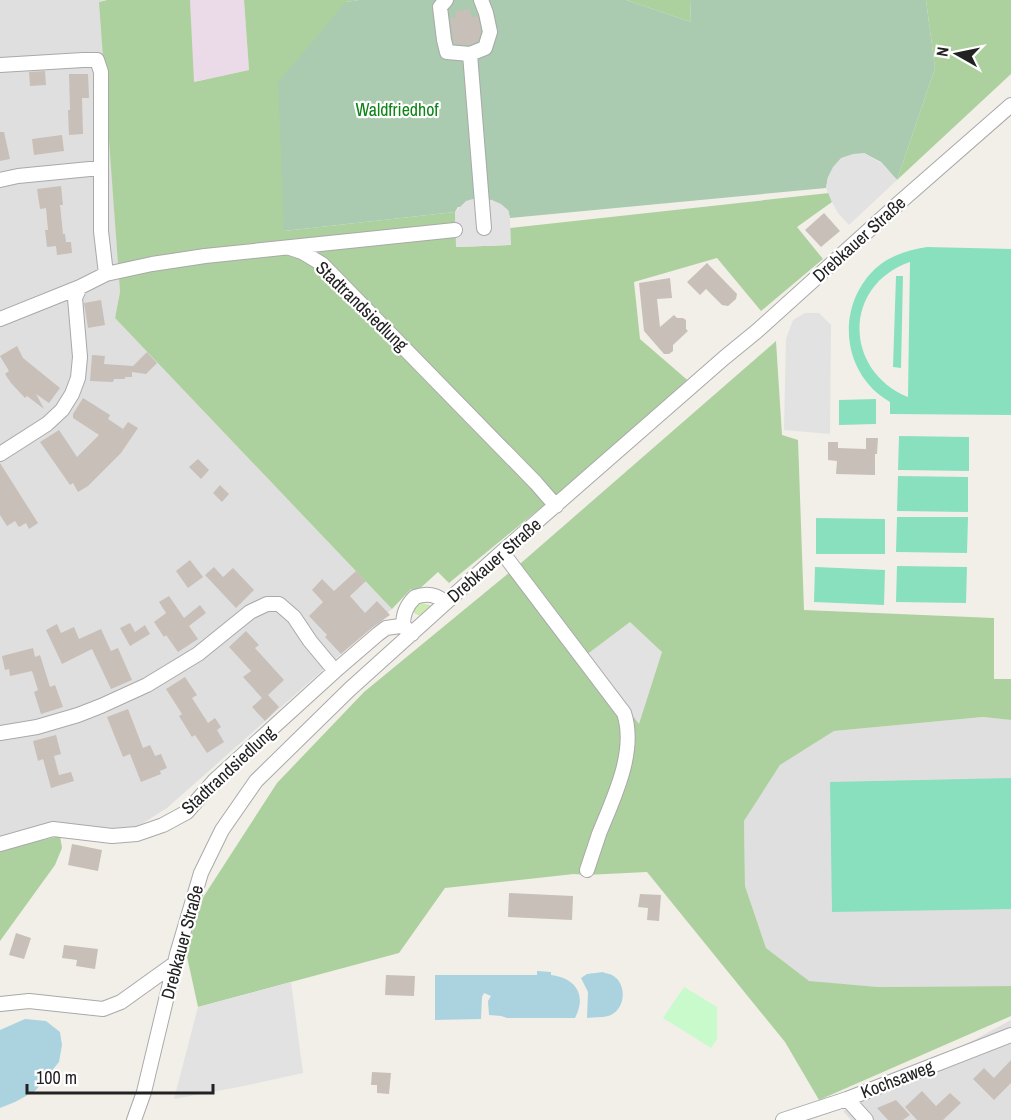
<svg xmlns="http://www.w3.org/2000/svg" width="1011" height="1120" font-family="'Archivo Narrow',sans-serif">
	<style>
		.residential { fill: #e0dfdf }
		.industrial { fill: #ebdbe8 }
		.grass { fill: #cdebb0 }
		.forest { fill: #add19e }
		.cemetery { fill: #aacbaf }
		.park { fill: #c8facc }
		.pitch { fill: #88e0be; fill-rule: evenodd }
		.parking { fill: #e2e2e2 }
		.water { fill: #aad3df }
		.building { fill: #c7bfb8 }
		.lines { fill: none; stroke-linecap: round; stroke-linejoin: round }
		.minor-casing { stroke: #a9a9a9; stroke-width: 16 }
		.minor { stroke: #fff; stroke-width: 14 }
		.labels { text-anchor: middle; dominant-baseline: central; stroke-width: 4.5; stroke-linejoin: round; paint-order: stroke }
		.park-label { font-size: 18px; fill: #0c8416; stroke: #fff }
		.street-label { font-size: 18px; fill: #222; stroke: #fff }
	</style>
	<rect width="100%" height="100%" fill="#f2efe9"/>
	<path class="residential" d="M0 0H107L100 1 120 292 115 318 392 609 167 808 132 830 114 834 57 825 0 840Z
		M983 717 1011 720V986L878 987 809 982 766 948 745 886 744 821 780 765 834 731Z
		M1011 1020V1120H851L843 1111Z"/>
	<path class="industrial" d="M190 0H244L249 70 193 82Z"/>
	<path class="grass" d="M421 603 434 606 422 616C417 615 413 614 413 608L418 604Z"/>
	<path class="forest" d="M107 0H190L194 82 249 70 244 0H359L346 2 284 231 455 212 457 247 510 245V228L829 193 832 202 797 227 823 259 761 311 717 258 634 282 640 339 692 384 449 583 438 572 415 593 411 589 392 609 115 318 120 292 99 2Z
		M626 0H690L691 22Z
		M926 0H1011V74L897 180 935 68Z
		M776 341 782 435 798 440 804 610 994 618V679H1011V720L983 717 834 731 780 765 744 821 745 886 766 948 809 981 878 987 1011 986V1016L819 1100 785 1042 647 872 586 875 574 874 445 888 399 953 198 1007 186 952 202 899 277 783 364 692 521 563Z
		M60 836 62 848 55 865 0 941V850Z"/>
	<path class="cemetery" d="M359 0H626L691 22 690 0H926L935 68 897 180 881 162 864 153 828 177 826 188 510 218 508 210 458 207 455 212 284 231 278 82 346 2Z"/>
	<path class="park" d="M684 987 717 1007V1039L711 1048 663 1018Z"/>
	<path class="pitch" d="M927 247 1011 249V415L890 414V402C841 374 835 306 876 268 891 255 908 250 927 247ZM910 262 908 396V397C843 370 843 285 910 262Z
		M896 276H903L901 368 893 367Z
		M876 399V424L839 425V400Z
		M899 436 969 437V471L898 470Z
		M898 476 968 477V512L897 511Z
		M897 517H968L967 553 896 552Z
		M816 518 885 519V554H816Z
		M897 566 967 567 966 603 896 602Z
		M815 567 885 570 884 605 814 602Z
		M1011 778V909L832 912 830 782Z"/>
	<path class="parking" d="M864 153 881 163 897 180 849 225 838 213 832 202 826 188 828 177 833 167 841 158 853 154Z
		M476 198 492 200 501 204 508 210 510 218 511 245 456 247 455 212 466 201Z
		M805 313H819L831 325 830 434 784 430 786 339 793 320Z
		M630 622 662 652 639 724 586 655Z
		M291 982 303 1073 244 1086 174 1099 198 1007Z"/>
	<path class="water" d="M537 971 551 972V975C576 978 587 995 575 1018H507L501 1016 489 1015 488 1001 491 996 484 993 482 997 481 1019 435 1020V975H537Z
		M603 972C604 973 611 974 612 975 627 983 626 1008 611 1015 604 1018 595 1017 587 1018L588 992 581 978 587 974Z
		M25 1019 46 1021 60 1032 62 1045 59 1062 50 1073 35 1091 15 1102 0 1108V1030Z"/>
	<path class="building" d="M470 9 471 17 478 16 481 32 478 41 469 45 454 44 450 18 456 17 455 11Z
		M45 71 46 85 30 86 29 72Z
		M69 74H88L89 98H82L83 134 69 135 68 110H70Z
		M0 132H4L10 159 0 161Z
		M62 135 64 151 34 155 32 139Z
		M61 186 63 205H60L63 234H65L66 242H71L72 253 57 255 56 246 47 247 45 230H48L46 208 40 209 37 189Z
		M824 213 840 231 821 247 805 230Z
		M707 263 737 294 736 299 728 306 722 305 706 289 700 295 687 282Z
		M670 278 672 298 657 299 660 327 674 315 677 318H683L686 320V329L688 331 673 345V351L669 354H664L644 331 639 283Z
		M101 300 105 325 88 328 84 303Z
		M17 346 23 358 60 388 49 403 36 394 44 409 27 396 25 398 11 383 5 374 9 371 0 356Z
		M147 352 157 363 146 374 132 372V377H125V379H114L113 382 90 381 92 355 105 356 104 364 133 366Z
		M83 398 110 415 108 419 123 429 128 422 138 428 121 453 88 486 78 492 73 483 70 485 40 442 59 430 77 457 99 435 73 418V414Z
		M866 438H878L877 454H875V475L836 474 837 461 828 460V442H838V448L866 449Z
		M198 459 209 470 201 479 189 467Z
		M0 463 38 523 29 529 26 523 19 527 15 521 7 526 0 515Z
		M220 485 229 494 222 502 213 493Z
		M190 560 203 577 188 588 176 571Z
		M214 567 223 577 233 568 254 590 236 608 205 575Z
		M356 571 366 581 350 596 365 613 377 601 390 615 373 627 341 654 325 637 327 635 309 616 323 602 312 590 322 579 334 591Z
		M169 596 184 618 200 605 206 613 189 626 198 639 178 652 166 635 164 637 154 622 166 613 159 602Z
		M130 623 135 632 145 625 150 634 130 646 120 628Z
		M57 624 61 633 74 627 79 639 101 629 111 651 118 648 132 680 111 689 92 649 62 664 46 630Z
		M246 631 259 645 255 648 284 680 268 695 279 707 265 721 252 707 262 698 243 677 251 671 229 647Z
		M33 648 35 657 40 655 50 687 55 685 63 707 41 714 34 692 38 690 32 671 10 676 9 669 5 670 2 656Z
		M185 677 197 695 192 698 208 723 215 718 221 727 217 730 224 742 207 753 195 735 192 737 179 716 182 714 166 689Z
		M128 709 143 748 150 745 155 756 161 754 167 768 160 771 161 774 141 782 130 754 123 757 107 717Z
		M56 735 61 754 54 756 59 775 71 772 74 781 51 788 43 759 38 761 33 741Z
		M72 844 102 850 98 871 68 865Z
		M509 893 573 896 572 920 508 917Z
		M640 894 661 895 659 921 647 920 648 908 638 907Z
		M16 933 31 938 24 959 9 955Z
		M64 945 98 949 95 969 76 966 77 960 62 958Z
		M386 975 415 976 414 996 385 995Z
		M1011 1060V1083L994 1100 973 1079 984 1068 994 1078Z
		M372 1072 391 1073 389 1094 377 1093V1085H371Z
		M922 1091 936 1106 950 1093 961 1103 943 1120H917L905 1107Z
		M896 1100 910 1115 903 1120H888L877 1108Z"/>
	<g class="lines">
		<defs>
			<path id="minor" d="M446 0 440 7 444 40 447 52 470 54 485 48 490 32 486 13 481 0
				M470 54 484 228
				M0 65 83 60H97L101 72V231L106 274
				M0 180 18 176 100 168
				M290 248 302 252 322 264 536 483 556 506
				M0 319 80 287 106 274 152 264 205 256 455 230
				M0 454 47 424 62 410 72 394 78 378 80 357 75 298 80 287
				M502 552 624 713C637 752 613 799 599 834 595 846 591 858 587 870
				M403 627C403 614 406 606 415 597 426 593 437 594 445 603
				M0 733 37 727 78 715 101 706 147 685 198 654 250 612 267 604H279L294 617 310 641 335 671
				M0 844 53 829 112 836 137 834 163 825 187 812 214 781 335 671 378 634 386 628 400 626 406 628 412 634
				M0 1004 29 1001 103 1009 121 1002 174 964
				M847 1099 866 1120
				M134 1120 144 1092 177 954 201 873 222 830 256 781 350 689 502 552 724 358 757 331 899 203 1011 105
				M783 1120 847 1099 1011 1035"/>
		</defs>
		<use href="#minor" class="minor-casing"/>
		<use href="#minor" class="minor"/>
	</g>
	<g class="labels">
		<g class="park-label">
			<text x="397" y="109">Waldfriedhof</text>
		</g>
		<g class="street-label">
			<text transform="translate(859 239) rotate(-42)">Drebkauer Straße</text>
			<text transform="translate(362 306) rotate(44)">Stadtrandsiedlung</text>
			<text transform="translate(494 560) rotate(-41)">Drebkauer Straße</text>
			<text transform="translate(228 770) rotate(-43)">Stadtrandsiedlung</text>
			<text transform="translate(182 942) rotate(-75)">Drebkauer Straße</text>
			<text transform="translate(897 1079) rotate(-21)">Kochsaweg</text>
		</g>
	</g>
	<g transform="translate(957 54) rotate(279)" stroke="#ffffff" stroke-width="4.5" paint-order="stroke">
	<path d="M0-4.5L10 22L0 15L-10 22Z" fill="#222222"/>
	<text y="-9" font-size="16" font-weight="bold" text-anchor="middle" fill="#222222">N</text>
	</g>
	<path d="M27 1084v9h186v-9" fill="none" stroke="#222222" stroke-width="3"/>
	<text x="36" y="1084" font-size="18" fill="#222222" stroke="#ffffff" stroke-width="4.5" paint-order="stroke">100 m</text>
</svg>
